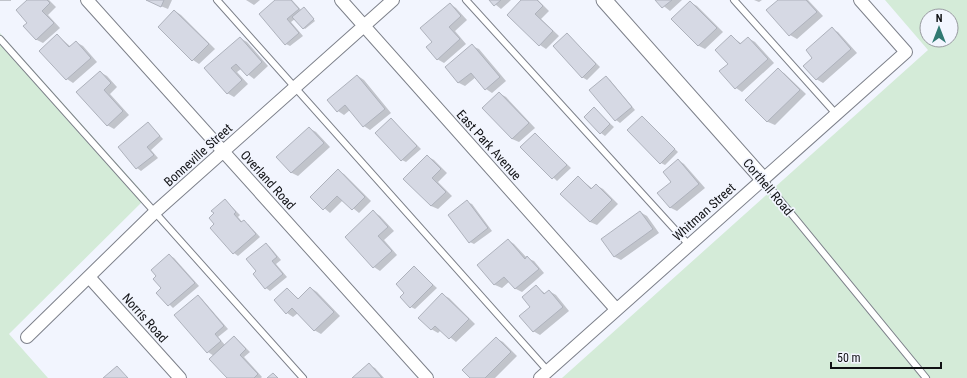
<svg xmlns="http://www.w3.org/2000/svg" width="967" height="378" font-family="'Roboto Condensed',sans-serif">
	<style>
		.green { fill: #d4ebd8; fill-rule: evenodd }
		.shadow { fill: #0003 }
		.building { fill: #d6d9e4; stroke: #aeb2bc }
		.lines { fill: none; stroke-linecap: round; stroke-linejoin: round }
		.service-casing { stroke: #7d808a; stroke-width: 8 }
		.minor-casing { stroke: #7d808a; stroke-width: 14 }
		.tertiary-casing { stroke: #7d808a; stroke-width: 17 }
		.service { stroke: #fff; stroke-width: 6 }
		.minor { stroke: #fff; stroke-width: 12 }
		.tertiary { stroke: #fff; stroke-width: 15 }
		.labels { text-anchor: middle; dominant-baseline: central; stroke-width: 3.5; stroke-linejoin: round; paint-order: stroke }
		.street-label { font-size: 13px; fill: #101114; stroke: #f2f5fe }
	</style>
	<rect width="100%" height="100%" fill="#f2f5fe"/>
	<path class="green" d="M885 0H967V378H562L928 50ZM927 16H951V40H927Z
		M0 33 147 197 9 334 48 378H0Z"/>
	<path class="shadow" d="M0 0H11V1H0Z
		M28 0H49L56 7 48 15 60 28 43 43 37 40 24 27 29 23Z
		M146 0H172L168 9Z
		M246 0H260L254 5Z
		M277 0H292L302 11 306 10 315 21 305 29 295 19 291 22 303 36 290 46 286 44Z
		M490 0H511L501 9Z
		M523 0H538L549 11 541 19 559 36 546 49 540 45Z
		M656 0H682L670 11Z
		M754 0H762L759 2Z
		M779 0H808L823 16 797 39 790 35 768 10Z
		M690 2 697 6 723 32 705 49 699 46 673 19Z
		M450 4 456 8 467 20 455 31 466 44 444 63 437 59 434 42Z
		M175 11 181 15 215 49 199 64 193 60 159 27Z
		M832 29 838 32 857 53 823 83 816 79 814 58Z
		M567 34 600 67 587 80 582 77Z
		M57 35 71 47 76 42 83 46 97 62 73 83 67 79 41 51Z
		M731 36 742 44 748 38 755 42 774 63 742 92 736 88 729 64Z
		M240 38 247 42 268 66 254 79 241 69 237 72 248 84 234 97 227 93 206 68Z
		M472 46 479 49 506 81 492 93 486 89 476 77 465 86 459 83 446 67Z
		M778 70 784 73 806 94 775 125 768 122 747 100Z
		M100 72 107 76 117 87 110 94 129 115 114 129 107 125Z
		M358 76 364 80 391 113 370 130 364 126 350 110 344 115 338 111Z
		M606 77 610 80 635 110 620 123 616 120Z
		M499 93 506 97 535 128 519 142 512 139Z
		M594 109 614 127 605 136 601 133Z
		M642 117 678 152 665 165 661 163Z
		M391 119 421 149 406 162 402 160Z
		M148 123 163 139 151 150 158 158 141 171 137 168 119 147Z
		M309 128 316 132 330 147 298 176 292 173 277 157Z
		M535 134 571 168 557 181 522 147Z
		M427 156 434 160 447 173 438 182 452 196 438 209 431 206Z
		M678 160 684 164 705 188 677 211 671 208 659 193 672 182Z
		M338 171 344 174 371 201 359 213 343 200 330 213 311 197Z
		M578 177 593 189 596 185 603 189 618 204 597 225 590 222Z
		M225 200 240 215 238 217 243 223 248 224 260 237 238 256 234 253 216 224Z
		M467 202 472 204 492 231 474 244 470 242Z
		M374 212 380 216 394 231 384 240 397 255 380 271 374 267Z
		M640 212 647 216 659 233 621 260 615 257 602 239Z
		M508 240 514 244 527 258 534 261 544 273 522 292 516 289 510 281 502 288 495 285 478 265Z
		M266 244 270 247 281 260 276 264 287 277 270 291 266 288 257 271Z
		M169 255 174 258 199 286 173 308 158 293 163 288Z
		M414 267 437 288 415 309 411 307 405 292Z
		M536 287 546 294 549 291 556 295 569 311 540 335 533 331 532 307Z
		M311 288 317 292 340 316 321 334 314 330 298 313 293 317 287 313V289L299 299Z
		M443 295 449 298 475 324 456 342 441 330 438 333 431 329Z
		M198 296 202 299 228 329 218 337 225 345 234 337 238 340 250 352 244 357 262 377 261 378H229L214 356 208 352Z
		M496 338 503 342 517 356 495 378H472Z
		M369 365 375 368 384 378H354Z"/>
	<path class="building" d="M27 0H47L50 3 42 11 54 23 36 40 23 26 27 23 16 10Z
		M146 0H164L161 7Z
		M275 0H291L299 9 287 19 299 33 285 45 259 14Z
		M489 0H501L494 6Z
		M521 0H537L543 6 535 14 553 31 539 46 507 15Z
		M655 0H672L662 8Z
		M778 0H806L817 12 789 36 766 10Z
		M690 1 717 28 698 46 671 19Z
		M450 3 461 16 449 27 460 39 437 60 426 47 432 42 420 28Z
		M304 7 314 19 303 29 292 17Z
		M174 10 209 44 192 61 158 27Z
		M832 27 851 49 816 80 803 66 812 58 806 50Z
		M567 33 596 64 582 78 553 46Z
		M57 34 69 47 76 41 91 58 66 80 39 51Z
		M731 35 740 44 748 37 768 59 735 89 719 71 728 64 715 50Z
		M240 37 262 62 247 76 236 64 231 68 242 80 227 94 204 68Z
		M472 44 500 77 485 90 471 73 458 83 445 67Z
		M778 68 800 90 767 122 745 100Z
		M100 71 111 83 104 90 123 111 107 126 76 92Z
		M357 75 385 109 363 127 345 105 337 112 327 100Z
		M606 76 632 107 615 121 589 90Z
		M499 92 529 123 512 139 482 108Z
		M594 107 610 124 600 134 584 117Z
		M642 116 675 149 660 164 627 130Z
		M391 118 417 146 401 161 375 133Z
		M148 122 160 136 147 147 154 155 136 169 118 147Z
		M309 127 324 143 291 173 276 157Z
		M535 133 567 165 552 179 520 147Z
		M427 155 441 169 432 178 446 192 431 206 403 179Z
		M678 159 699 184 670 208 657 193 671 182 663 172Z
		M338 169 365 197 352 210 337 196 323 210 310 197Z
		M578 176 591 189 596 184 612 200 590 222 560 194Z
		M225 199 236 212 234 214 241 222 244 220 256 234 233 254 210 228 214 224 209 218 214 213 211 211Z
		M467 200 488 228 469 243 448 215Z
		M373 210 388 227 378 236 392 251 373 268 345 237Z
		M640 211 653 229 614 257 601 239Z
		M508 239 525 259 527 256 539 269 515 289 504 277 494 285 477 265Z
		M266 243 277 257 272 261 283 274 265 289 253 274 256 271 246 259Z
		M169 254 195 283 168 306 156 293 161 288 153 279 156 276 151 270Z
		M414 266 433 285 410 308 400 297 404 293 396 284Z
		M536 285 544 294 549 290 563 307 533 332 519 316 530 307 522 297Z
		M310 287 334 312 314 331 292 308 286 314 274 300 287 288 298 299Z
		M442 293 469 319 449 339 435 326 431 330 418 318Z
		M198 295 224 326 215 334 221 341 207 353 174 315Z
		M234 336 246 349 240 355 258 374 254 378H227L209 359Z
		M496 337 511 352 485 378H470L462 370Z
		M369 363 382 378H352Z
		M117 366 128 378H103Z
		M273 373 278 378H267Z"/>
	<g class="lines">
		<defs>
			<path id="service" d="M217 0 548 371
				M466 0 689 245
				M734 0 837 115
				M0 39 303 378
				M762 178 926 378"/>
			<path id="minor" d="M87 0 427 378
				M341 0 616 309
				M89 277 180 378
				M27 337 154 213 393 0
				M540 378 906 52 860 0"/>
			<path id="tertiary" d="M604 0 762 178"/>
		</defs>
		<use href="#service" class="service-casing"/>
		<use href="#minor" class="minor-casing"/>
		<use href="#tertiary" class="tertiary-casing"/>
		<use href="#service" class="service"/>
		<use href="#minor" class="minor"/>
		<use href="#tertiary" class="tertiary"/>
	</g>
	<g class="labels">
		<g class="street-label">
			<text transform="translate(489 145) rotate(48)">East Park Avenue</text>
			<text transform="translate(198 155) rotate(-42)">Bonneville Street</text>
			<text transform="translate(268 180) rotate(48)">Overland Road</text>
			<text transform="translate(768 187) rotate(50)">Corthell Road</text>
			<text transform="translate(704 212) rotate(-42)">Whitman Street</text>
			<text transform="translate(145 318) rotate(48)">Norris Road</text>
		</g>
	</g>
	<g transform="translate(939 28)"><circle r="19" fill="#f2f5fe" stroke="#989aa0"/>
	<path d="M0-3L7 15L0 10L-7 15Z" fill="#317972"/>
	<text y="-6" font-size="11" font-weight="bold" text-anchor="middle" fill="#101114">N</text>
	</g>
	<path d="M831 362v6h110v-6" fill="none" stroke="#101114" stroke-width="2"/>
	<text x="837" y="362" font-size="12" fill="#101114" stroke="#f2f5fe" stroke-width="3" paint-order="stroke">50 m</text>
</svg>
